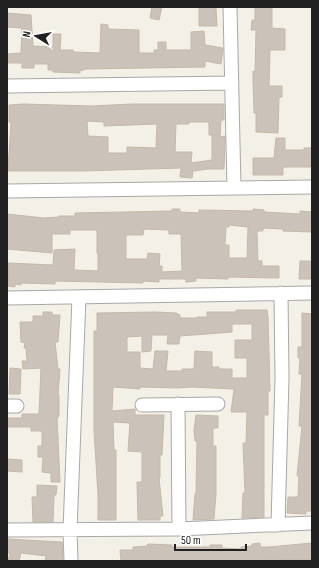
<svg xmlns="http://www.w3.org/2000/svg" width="319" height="568" font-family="'Sofia Sans Condensed',sans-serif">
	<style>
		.building { fill: #cbc3b9; stroke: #c6b8a7; fill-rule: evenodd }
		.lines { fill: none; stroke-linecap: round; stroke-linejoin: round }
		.minor-casing { stroke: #a8a8a8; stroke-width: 15 }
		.minor { stroke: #fff; stroke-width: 13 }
	</style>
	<rect width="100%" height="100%" fill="#f2f0e7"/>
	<path class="building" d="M152 7H162L159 20 150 18Z
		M199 7H216L217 26H199Z
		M255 7H272V28L285 29V50H270L269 86H282V97H279L278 133 256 132V113H254L253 81V71L255 72 256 30H251L252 20H255Z
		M7 13 31 15 33 46 53 47V34H61L60 50H73V52L100 53 101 24 108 25V29L139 30V53H154V50H158V42H166V50H191V32L204 31 205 45 223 48 221 64 205 61V67L86 69 80 71V73L53 72V70H48V64H34V68H22V63H7V54L21 53 22 28 7 27Z
		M23 104 92 106 132 104H224V120H221L220 137 225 136 224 169H208L193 171 192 178 180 177 181 168 83 171H8L11 122H9V105ZM87 121 104 122V126L157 124 156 148 127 147V153H108V137L88 136ZM189 122H209V135H212V160L191 163 192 152H175L176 124H189Z
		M276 138H285V150H304V148H312V167H283V175H253V158H274Z
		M172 209H180V212L199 213V210L253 211V209L264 210V212L300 214V211L312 212V232L283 231V229L263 228V231H257L258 261H262V266H279V278L228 277V279L196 278V281L186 282V279H159V282L143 281V283L55 281V284L21 283V285L15 284V287L8 286V263L53 265 54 250 75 249 74 270 98 271V253H97V230H70V234H52V253L7 249V214L44 218 59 217V216H75V213L172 211ZM229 225 248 227 247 258H229V245H225L226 227H229ZM144 229 169 230V234H181L182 271 162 272V266H159L160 254 148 253 147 259H126V235H143Z
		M300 261H312V279H299Z
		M236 310H267L268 317 270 391H268V415H264V517L242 518 243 493H245L243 443H246L247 412H231L234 389 192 387 178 388 140 387V389L113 387 112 411 135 409V415H164L162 455H160V478H159L163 516H160V520H138L137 482H142V452L128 451 130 423 113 422 114 450H116V520H98V494L94 431V331H97V313L155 312 176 313 180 315V318H197V317H207V312H236ZM232 324H252V340H235V358H247V378H232V369H219V367H212V352L195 351 194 369H182V371H166L168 351H155L153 369 140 368V352H127V337L142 336V352L151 351 152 335H168L167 344H179L180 336 232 332Z
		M43 312H52V315H60L58 342H55L58 369H60L58 395H59V415L58 418H57L60 482H51V473L42 472 43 457H38V446H42V431H31V427H7V418H22V414H39L41 368 23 369 22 361H27L26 348H24L25 343 21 342 20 322H33V316H43Z
		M302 313 312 314V511H306V514L287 513 288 497H298L299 476H297L302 426H299L302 374H299L300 358H298V347H302Z
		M10 368 21 369 20 394H9Z
		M196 415 218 416V428H213V446H216V494L214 519 193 520 195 494H196L197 441H195L194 430Z
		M7 459 22 460V472L7 471Z
		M37 485 57 486 56 495H54L53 522H33L32 497H37Z
		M7 539 62 542 63 561H45L46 556 21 553 19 561H8L10 553H7Z
		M260 543V547H269L312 543V560L121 561 120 550H133V547L147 546 148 544 172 545V547H210V545H222V548L241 549V547L252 546V544Z"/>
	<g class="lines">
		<defs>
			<path id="minor" d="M230 7 234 188
				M7 86 232 83
				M7 191 312 187
				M7 298 312 293
				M178 404 179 529
				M142 405 218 404
				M7 406H17
				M278 525 282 378 281 293
				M7 530 179 529 312 523
				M71 561 70 530 79 297"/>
		</defs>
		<use href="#minor" class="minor-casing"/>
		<use href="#minor" class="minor"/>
	</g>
	<rect width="319" height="568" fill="none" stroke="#212121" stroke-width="16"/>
	<g transform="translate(36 36) rotate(281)" stroke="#ffffff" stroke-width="3" paint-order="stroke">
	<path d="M0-3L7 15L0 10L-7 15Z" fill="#212121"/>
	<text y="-6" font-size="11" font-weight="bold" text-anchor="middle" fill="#212121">N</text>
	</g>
	<path d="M175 544v6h71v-6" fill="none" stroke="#212121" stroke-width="2"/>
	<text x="181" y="544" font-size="12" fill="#212121" stroke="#ffffff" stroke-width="3" paint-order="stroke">50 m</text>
</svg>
